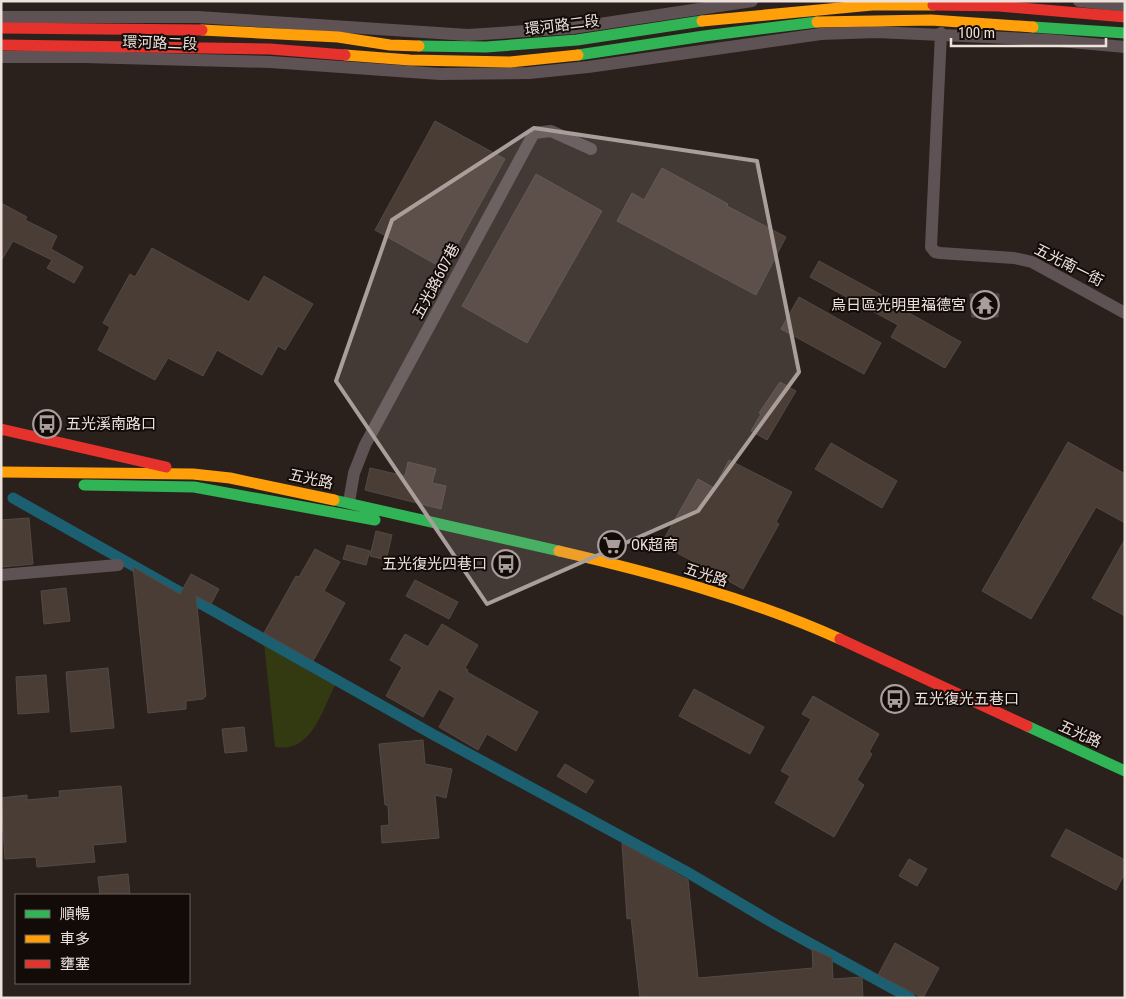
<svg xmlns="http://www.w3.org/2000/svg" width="1126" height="999" font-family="'Roboto Condensed','Noto Sans TC',sans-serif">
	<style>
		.green { fill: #333910 }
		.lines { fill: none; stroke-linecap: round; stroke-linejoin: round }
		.canal { stroke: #1b5f71; stroke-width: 11 }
		.building { fill: #4a3d36; stroke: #524a46 }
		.street { stroke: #5f5254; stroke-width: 12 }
		.fast { stroke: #30b455; stroke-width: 11 }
		.slow { stroke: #ff9f0a; stroke-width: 11 }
		.jam { stroke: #e5322d; stroke-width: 11 }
		.marked { fill: #a99e99; fill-opacity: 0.2; stroke: #a99e99; stroke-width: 4; stroke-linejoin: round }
		.labels { text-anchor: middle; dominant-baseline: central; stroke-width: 4; stroke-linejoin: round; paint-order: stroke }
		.street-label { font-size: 15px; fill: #ede1dc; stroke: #120b07 }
		.poi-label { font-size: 15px; fill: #ede1dc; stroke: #120b07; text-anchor: start }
	</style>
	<rect width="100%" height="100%" fill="#2a211c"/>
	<path class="green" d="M264 643 335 685C322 711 311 754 275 747Z"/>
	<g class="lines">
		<path class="canal" d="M13 498 434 735 687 872 775 924 910 998"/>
	</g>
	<path class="building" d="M435 121 505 159 444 269 375 230Z
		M662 168 728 204 727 206 786 237 756 295 617 221 632 193 644 200Z
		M536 174 602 211 527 343 462 306Z
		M1 203 27 217 25 220 57 236 51 249 83 267 74 283 47 268 52 260 13 241 1 261Z
		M152 248 249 302 264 276 313 304 285 350 278 346 262 375 217 350 203 376 168 358 155 380 98 350 110 327 103 323 130 274 135 277Z
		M819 261 902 306 900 308 961 342 945 368 891 337 898 325 810 277Z
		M970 294H999L998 317H972Z
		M799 297 881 343 864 374 781 329Z
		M780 382 796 391 767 440 751 431 761 414 759 413Z
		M1068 442 1125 474V523L1096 507 1031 619 982 591Z
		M831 443 897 481 882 508 815 469Z
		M729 460 792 492 776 522 779 524 743 589 661 544 698 479 714 488Z
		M408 462 436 469 432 483 446 486 441 509 365 490 370 468 405 476Z
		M29 518 33 564 1 567V520Z
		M376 531 392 535 386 560 370 556Z
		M1125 539V616L1092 598Z
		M347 545 370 551 366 565 343 559Z
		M315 549 340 562 324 591 345 603 313 661 264 633 296 576 299 577Z
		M133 567 180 594 191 574 219 589 211 604 196 596 206 696 203 699 186 701V709L148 713Z
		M415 580 458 602 449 619 406 596Z
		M66 588 70 621 44 624 41 591Z
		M442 624 478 645 465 668 468 670 467 672 538 712 516 751 487 734 478 750 439 727 455 698 439 689 423 717 386 696 402 667 390 660 405 634 428 647Z
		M108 668 114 728 71 732 66 672Z
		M46 675 49 712 18 714 16 677Z
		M694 689 764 727 750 754 679 716Z
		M813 696 879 734 869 752 872 754 857 780 864 785 834 837 775 803 790 776 781 771 811 719 802 714Z
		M244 727 247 751 225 753 222 729Z
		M423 740 425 764 452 769 446 798 435 795 439 838 382 843 381 826 389 825 388 805H385L379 744Z
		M565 764 594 781 586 793 557 776Z
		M121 786 126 842 93 845 95 862 37 867 36 857 5 859 1 798 27 795V800L60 797 59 791Z
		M1066 829 1125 860V873L1116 890 1051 856Z
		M622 843 688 880 698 978 813 968 812 949 832 958 833 979 862 977 863 998H640L631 918 627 919Z
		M909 859 927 869 917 886 899 876Z
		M128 874 130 895H100L98 877Z
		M895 943 939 968 923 998 878 975Z"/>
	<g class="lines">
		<path class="street" d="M1079 1 1125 6
			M1 17H198L468 35 573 28 752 1
			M941 33 931 247 935 252 940 253 1014 258 1032 262 1125 313
			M1 57H84L270 62 440 74 529 73 588 67 821 34 876 32 1049 40 1125 47
			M349 502 354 473 365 445 534 133 551 131 591 149
			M1 575 118 565"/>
		<path class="fast" d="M1033 27 1125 33
			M419 46 486 47 577 40 702 21
			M578 55 704 36 817 22
			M84 485 194 487 375 520
			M334 500 559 551
			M1027 726 1125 771"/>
		<path class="slow" d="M702 21 872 5H933
			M817 22 931 20 1033 27
			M202 30 338 37 390 45 419 46
			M345 55 410 60 510 62 578 55
			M1 472 193 474 230 478 334 500
			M559 551C654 573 751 599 840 639"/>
		<path class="jam" d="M933 5 999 6 1125 17
			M1 28 202 30
			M1 45 270 49 345 55
			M1 429 166 467
			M840 639 1027 726"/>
	</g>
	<path class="marked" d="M534 128 757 161 799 372 698 511 487 604 336 381 392 220Z"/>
	<defs>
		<symbol id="temple-ring" viewBox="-11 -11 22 22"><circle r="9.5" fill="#120b07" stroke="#a99e99" stroke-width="1.5"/><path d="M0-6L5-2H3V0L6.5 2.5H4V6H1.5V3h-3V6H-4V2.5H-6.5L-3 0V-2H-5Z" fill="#a99e99"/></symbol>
		<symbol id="bus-ring" viewBox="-11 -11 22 22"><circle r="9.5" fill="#120b07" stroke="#a99e99" stroke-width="1.5"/><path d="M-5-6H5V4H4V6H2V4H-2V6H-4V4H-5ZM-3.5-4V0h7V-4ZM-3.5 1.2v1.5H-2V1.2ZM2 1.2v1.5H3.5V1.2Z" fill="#a99e99"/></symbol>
		<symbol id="supermarket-ring" viewBox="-11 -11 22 22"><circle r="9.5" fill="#120b07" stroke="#a99e99" stroke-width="1.5"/><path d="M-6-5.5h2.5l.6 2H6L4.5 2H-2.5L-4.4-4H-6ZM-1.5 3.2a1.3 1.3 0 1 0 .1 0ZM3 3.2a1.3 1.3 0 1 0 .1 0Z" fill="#a99e99"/></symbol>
	</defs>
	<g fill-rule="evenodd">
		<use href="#temple-ring" x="969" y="289" width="32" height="32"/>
		<use href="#bus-ring" x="31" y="408" width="32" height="32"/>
		<use href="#supermarket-ring" x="596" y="529" width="32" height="32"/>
		<use href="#bus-ring" x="490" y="548" width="32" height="32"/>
		<use href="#bus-ring" x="879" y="683" width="32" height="32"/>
	</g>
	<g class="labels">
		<g class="street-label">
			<text transform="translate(562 25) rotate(-7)">環河路二段</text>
			<text transform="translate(160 43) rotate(2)">環河路二段</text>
			<text transform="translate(1069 265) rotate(27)">五光南一街</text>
			<text transform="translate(436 281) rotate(-62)">五光路607巷</text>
			<text transform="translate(311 479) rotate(12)">五光路</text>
			<text transform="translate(706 575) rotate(18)">五光路</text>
			<text transform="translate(1080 734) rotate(24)">五光路</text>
		</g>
		<g class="poi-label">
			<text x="966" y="305" text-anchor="end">烏日區光明里福德宮</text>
			<text x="66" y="424">五光溪南路口</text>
			<text x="631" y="545">OK超商</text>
			<text x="487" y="564" text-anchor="end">五光復光四巷口</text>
			<text x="914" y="699">五光復光五巷口</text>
		</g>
	</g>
	<rect width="1126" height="999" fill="none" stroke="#ede1dc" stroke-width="5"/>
	<rect x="15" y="894" width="175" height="90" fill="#120b07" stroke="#6a615c"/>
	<rect x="25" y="910" width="25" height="8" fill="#30b455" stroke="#6a615c"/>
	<text x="60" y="919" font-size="15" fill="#ede1dc">順暢</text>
	<rect x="25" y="935" width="25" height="8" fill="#ff9f0a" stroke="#6a615c"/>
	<text x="60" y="944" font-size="15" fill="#ede1dc">車多</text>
	<rect x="25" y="960" width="25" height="8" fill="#e5322d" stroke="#6a615c"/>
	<text x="60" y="969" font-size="15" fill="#ede1dc">壅塞</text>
	<path d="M951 38v8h155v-8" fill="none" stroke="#ede1dc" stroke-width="2.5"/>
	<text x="958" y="38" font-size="15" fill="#ede1dc" stroke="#120b07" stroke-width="4" paint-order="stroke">100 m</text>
</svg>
